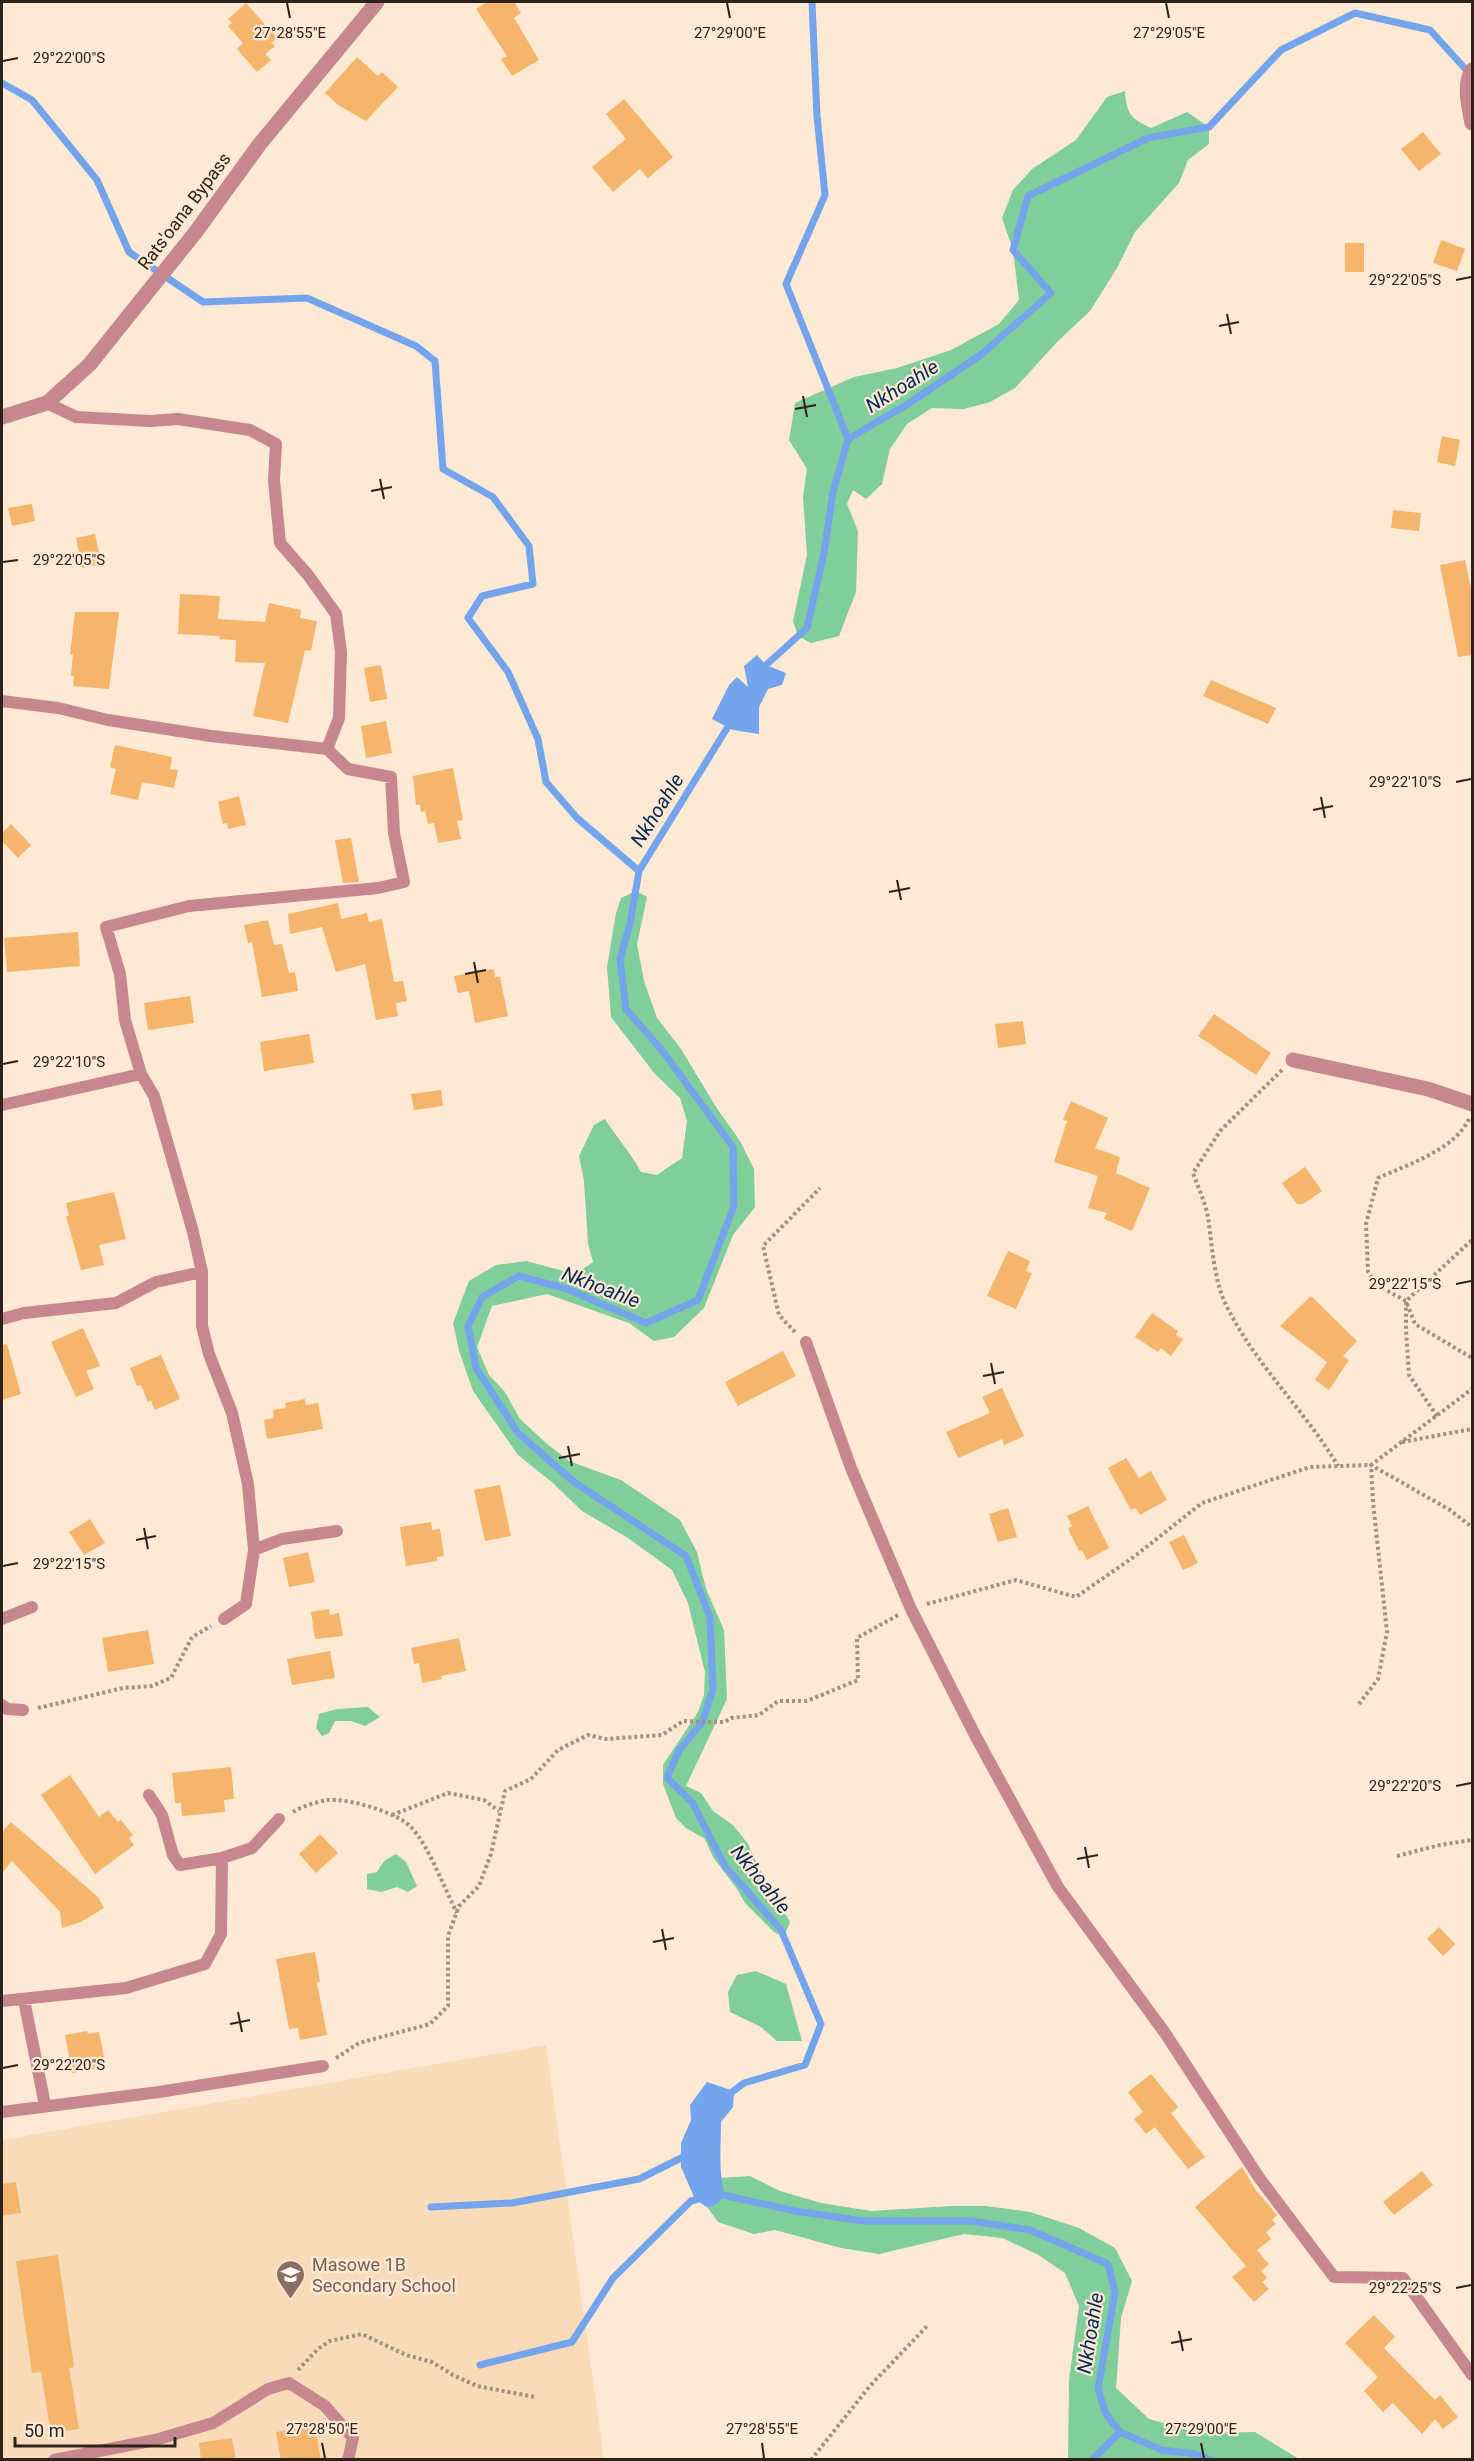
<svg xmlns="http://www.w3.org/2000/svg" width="1474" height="2461" font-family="Roboto,sans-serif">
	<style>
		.built { fill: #f9dbba }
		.green { fill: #80ce99 }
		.water { fill: #74a4ec }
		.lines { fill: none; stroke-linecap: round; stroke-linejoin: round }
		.stream { stroke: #74a4ec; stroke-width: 7 }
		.building { fill: #f5b66c }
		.path { stroke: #a09181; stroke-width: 4; stroke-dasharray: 3 3; stroke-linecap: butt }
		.service { stroke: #c7878e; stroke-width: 12 }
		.minor { stroke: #c7878e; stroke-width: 15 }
		.tertiary { stroke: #c7878e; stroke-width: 15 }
		.ticks { fill: none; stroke: #2c2319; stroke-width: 2 }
		.labels { text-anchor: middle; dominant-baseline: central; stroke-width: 4.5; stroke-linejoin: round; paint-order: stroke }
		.street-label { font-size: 18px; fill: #2c2319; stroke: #fde9d4 }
		.education-label { font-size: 18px; fill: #785e54; stroke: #fde9d4; text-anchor: start }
		.water-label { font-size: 20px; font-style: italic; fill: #092854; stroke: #fde9d4 }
		.ticks-label { font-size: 15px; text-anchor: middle; fill: #2c2319; stroke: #fde9d4; stroke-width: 4.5; stroke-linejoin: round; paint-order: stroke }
	</style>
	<rect width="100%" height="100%" fill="#fde9d4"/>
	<path class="built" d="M546 2045 604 2459 2 2460V2140Z"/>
	<path class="green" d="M1125 91C1126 113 1131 119 1151 128L1187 112 1209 127V144L1188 160 1179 183 1135 232 1117 268 1090 311 1057 342 1015 388 990 402 964 409 932 408 907 424 890 449 882 484 866 499 853 490 847 504 858 531 856 592 839 636 811 643 798 636 793 621 807 555 803 497 807 469 789 440 795 403 854 377 897 368 951 350 999 324 1019 300 1013 250 1002 218 1013 190 1032 169 1076 140 1107 97Z
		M636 891 647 897 637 944 644 981 657 1018 681 1049 716 1107 740 1141 754 1169 755 1207 733 1235 704 1308 674 1337 654 1341 629 1323 547 1294 492 1306 477 1347 489 1375 505 1392 520 1419 546 1443 569 1461 621 1480 680 1520 697 1552 706 1589 724 1630 727 1699 686 1786 701 1793 713 1811 733 1825 748 1844 760 1870 790 1922 784 1937 774 1932 745 1903 737 1889 713 1857 705 1839 686 1828 676 1818 663 1784V1765L698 1712 704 1695 705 1672 688 1603 672 1570 628 1538 582 1511 553 1483 518 1455 473 1391 459 1351 453 1323 469 1281 496 1265 526 1261 575 1274 593 1262 588 1244 584 1181 579 1156 594 1125 605 1119C617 1138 631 1153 641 1172L657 1175 682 1158 687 1121 680 1098 655 1074 611 1017 607 967 616 913 621 898Z
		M368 1707 380 1717 365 1726 351 1721H335L329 1733 322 1736 316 1728 319 1714 337 1709Z
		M396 1854 406 1862 417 1886 408 1892 397 1887 381 1892 367 1889V1874L377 1872 384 1861Z
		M756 1971 786 1984 802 2041H777L761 2027 730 2012 728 1992 737 1975Z
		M750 2176 780 2191 821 2203 871 2211 952 2206H986L1030 2212 1079 2228 1115 2248 1132 2281 1121 2318 1116 2388 1149 2419 1198 2433 1255 2432 1299 2459H1068L1069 2380 1079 2306 1065 2273 1037 2254 1002 2238 964 2234 879 2254 841 2248 775 2230 754 2234 718 2222 708 2208 717 2204 720 2178Z"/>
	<path class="water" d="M757 655 766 665 786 673 782 685 768 689 759 707V734L733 730 712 719 729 685 737 677 748 687 744 666Z
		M707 2082 734 2091 733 2107 721 2122C721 2146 718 2172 725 2195L717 2204 708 2208 695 2199 681 2167V2143L691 2120 690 2105Z"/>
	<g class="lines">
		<path class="stream" d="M812 2 817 116 825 195 786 284 848 439
			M2 83 32 100 97 180 129 252 203 302 307 298 416 346 435 361 443 469 493 497 529 546 533 584 482 596 468 618 508 672 538 739 546 782 577 818 639 871
			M762 672 766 665 807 628 824 553 833 492 848 439 908 404 982 354 1051 293 1013 250 1028 196 1148 138 1209 127 1281 50 1355 13 1430 30 1470 74
			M727 2096 744 2083 805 2065 821 2024 781 1930 725 1866 692 1802 667 1778 679 1750 702 1723 713 1689 710 1617 686 1556 574 1482 518 1433 476 1368 468 1326 482 1297 519 1276 567 1289 646 1323 698 1300 734 1206 733 1147 664 1053 626 1009 620 959 630 924 639 871 732 720
			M719 2194 795 2211 863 2221H972L1030 2230 1108 2264 1115 2292 1098 2389 1106 2414 1120 2432 1162 2450 1195 2454 1211 2460
			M431 2207 512 2203 639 2179 687 2155
			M480 2365 572 2342 613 2278 691 2201 702 2198
			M1092 2460 1120 2432"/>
	</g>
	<path class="building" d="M487 2H514L521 13 514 18 539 60 512 76 501 59 507 56 476 9Z
		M246 3 277 38 271 43 275 46 265 54 271 60 257 72 237 49 243 43 228 26 232 23 228 19Z
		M357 57 378 76 382 72 398 87 366 121 338 105 325 93Z
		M624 99 673 157 648 178 640 169 613 192 592 167 626 139 606 114Z
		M1423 132 1441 154 1419 171 1401 149Z
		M1441 240 1465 249 1457 271 1433 263Z
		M1345 243H1364V272H1345Z
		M1442 436 1460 440 1455 466 1437 462Z
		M32 504 35 521 12 526 8 508Z
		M1393 510 1421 513 1419 531 1391 528Z
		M95 534 101 564 82 568 76 538Z
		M1465 560 1473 598V655L1458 657 1440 565Z
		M180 594 220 596 218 619 265 622 269 603 301 610 300 618 317 621 311 651 305 650 288 723 253 716 265 663 235 662 236 640 219 639 220 636 178 634Z
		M75 612H119L109 689 73 686 74 676H71L73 655 70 654Z
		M381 665 387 699 370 702 364 668Z
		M1211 680 1276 708 1268 724 1203 696Z
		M386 721 392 753 366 758 361 726Z
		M115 745 172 757 170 769 178 770 174 788 142 782 138 800 110 794 116 769 110 767Z
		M453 768 463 820 457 821 461 839 438 843 434 823 428 824 425 811 421 812 420 805H416L413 776Z
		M239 796 246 825 228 829 227 823 223 824 218 802Z
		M11 824 31 845 18 858 2 841V833Z
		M351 838 359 882 343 883 335 840Z
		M338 903 341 919 367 913 369 922 382 919 394 982 403 981 407 1001 396 1003 398 1016 376 1020 365 964 336 972 322 927 290 934 288 914Z
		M268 920 274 945 282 944 289 973 295 972 298 991 262 997 252 942 248 943 244 925Z
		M78 932 80 966 7 972 4 938Z
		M494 969 495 977H500L508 1016 475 1023 469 991 458 993 454 976Z
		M190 996 194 1023 148 1030 144 1003Z
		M1214 1014 1271 1053 1256 1075 1198 1036Z
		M1023 1021 1026 1044 998 1048 995 1024Z
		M309 1034 314 1063 264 1071 260 1042Z
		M441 1090 443 1106 414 1110 411 1094Z
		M1071 1101 1108 1118 1095 1148 1120 1157 1116 1173 1150 1188 1132 1231 1104 1219 1107 1213 1088 1208 1098 1176 1054 1162 1067 1121 1063 1120Z
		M1305 1167 1322 1191 1303 1204H1297L1282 1183Z
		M114 1192 126 1239 99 1245 104 1265 81 1270 66 1216H69L66 1203Z
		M1008 1251 1030 1261 1026 1271 1032 1273 1016 1309 987 1296Z
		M1311 1296 1357 1341 1343 1356 1349 1360 1329 1390 1315 1380 1327 1362 1280 1326Z
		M1152 1313 1178 1331 1176 1335 1183 1339 1171 1356 1161 1348 1158 1352 1135 1337Z
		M83 1328 100 1366 86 1371 94 1389 76 1397 51 1342Z
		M7 1344 21 1394 2 1400V1345Z
		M783 1351 796 1376 738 1406 725 1382Z
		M161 1355 180 1399 155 1410 151 1401 148 1402 141 1385 137 1386 130 1368Z
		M1002 1388 1024 1436 1004 1445 1002 1439 958 1458 946 1432 990 1413 982 1397Z
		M305 1399 306 1405 318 1403 323 1429 267 1439 264 1420 274 1418 273 1410 286 1408 285 1403Z
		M1126 1458 1139 1478 1151 1471 1167 1500 1140 1515 1136 1508 1131 1510 1108 1468Z
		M500 1485 511 1536 485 1541 474 1490Z
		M1088 1506 1109 1548 1087 1560 1082 1550 1079 1551 1068 1529 1072 1526 1067 1516Z
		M1008 1508 1017 1537 998 1542 989 1514Z
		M90 1519 105 1543 84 1555 69 1532Z
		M431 1522 432 1530 440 1529 444 1556 437 1557V1561L406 1566 400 1527Z
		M1184 1535 1198 1563 1183 1570 1169 1542Z
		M308 1552 315 1582 289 1587 283 1558Z
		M329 1609 330 1615 339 1613 343 1636 315 1639 311 1612Z
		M148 1630 154 1664 108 1672 102 1638Z
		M459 1638 466 1671 441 1676 442 1679 422 1683 419 1663 414 1664 411 1648Z
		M330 1651 335 1678 292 1685 287 1659Z
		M231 1767 234 1799 224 1800 225 1812 182 1816 181 1803H175L172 1773Z
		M70 1775 99 1817 108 1810 118 1822 121 1820 133 1835 129 1838 134 1845 95 1874 41 1795Z
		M11 1822 98 1897 104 1908 81 1922 62 1928 60 1912 12 1861 2 1873V1832Z
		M320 1834 338 1853 316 1873 299 1854Z
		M1439 1927 1455 1944 1443 1956 1427 1939Z
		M315 1952 320 1982 317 1983 327 2035 300 2040 298 2028 289 2029 276 1959Z
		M87 2031 88 2034 99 2032 105 2062 99 2063 100 2068 72 2073 65 2035Z
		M1151 2074 1178 2107 1171 2113 1205 2157 1188 2169 1155 2127 1146 2134 1134 2119 1143 2112 1128 2092Z
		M1242 2167 1255 2189 1277 2215 1272 2220 1276 2224 1266 2232 1271 2239 1257 2250 1269 2264 1261 2271 1267 2278 1262 2282 1269 2289 1254 2302 1232 2277 1246 2266 1195 2207Z
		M1422 2171 1433 2185 1394 2215 1383 2202Z
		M16 2182 21 2213 2 2216V2184Z
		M58 2255 74 2367 69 2368 79 2429 51 2433 41 2372 32 2373 16 2261Z
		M1374 2315 1395 2337 1384 2348 1435 2400 1440 2395 1458 2417 1443 2429 1435 2419 1422 2434 1393 2403 1383 2412 1364 2391 1378 2377 1345 2343Z
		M315 2425 321 2460H281L276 2432Z
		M232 2438 236 2460H201L199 2443Z"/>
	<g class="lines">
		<path class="path" d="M1282 1070 1220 1131 1193 1173C1198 1187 1205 1202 1208 1217 1212 1245 1214 1282 1227 1307 1257 1367 1304 1409 1338 1466
			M1469 1119C1454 1150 1409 1164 1378 1178L1366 1224 1368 1272 1377 1285 1406 1301 1415 1324 1472 1358
			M795 1332 779 1315 763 1246 820 1188
			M1437 1416 1409 1375 1406 1330V1301L1472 1240
			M1402 1442 1472 1429
			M927 1604 1016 1580 1076 1597 1135 1556 1202 1503 1310 1467 1371 1465 1472 1389
			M1359 1704 1378 1679 1387 1632 1373 1502 1371 1465 1450 1510 1472 1527
			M38 1708 123 1688 152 1686 171 1678 192 1637 211 1626
			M293 1812C303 1806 316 1802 328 1800 347 1798 397 1812 411 1827 429 1846 444 1888 457 1913
			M392 1815 448 1793 484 1800 499 1811
			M1397 1856 1440 1845 1472 1840
			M336 2058 359 2043 430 2024 448 2006V1936L459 1906 479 1886 491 1854 505 1791 531 1779 558 1750 588 1735 606 1739 662 1735 683 1721 725 1722 731 1718 759 1715 778 1701H807L858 1680 857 1638 898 1615
			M298 2370 318 2349 330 2341 362 2334 406 2355 432 2362 453 2375 477 2386 535 2397
			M811 2460 869 2387 928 2325"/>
		<path class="service" d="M47 403 76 417 150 421 178 419 250 430 276 444 274 480 280 543 308 575 336 614 341 652 339 718 327 749
			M2 701 58 708 108 720 211 736 327 749 348 769 391 777 394 833 404 882 378 888 189 906 106 927 120 974 125 1020 141 1074 154 1096 193 1232 202 1272V1326L209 1354 232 1413 248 1484 254 1550 246 1604 224 1619
			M2 1105 141 1074
			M2 1319 24 1313 116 1303 156 1282 202 1272
			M806 1342 851 1468 911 1609 976 1737 1058 1887 1165 2033 1260 2179 1334 2277 1403 2278 1472 2375
			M254 1550 282 1539 337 1531
			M2 1619 32 1607
			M2 1705 7 1709 23 1710
			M149 1795 162 1815 173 1855 180 1865 222 1858 252 1848 279 1819
			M24 2000 45 2105
			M2 2001 126 1988 205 1964 221 1934 222 1858
			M2 2112 159 2092 323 2066
			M54 2460 155 2440 213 2423 268 2389 289 2383 325 2406 353 2438 348 2460"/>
		<path class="minor" d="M1472 70C1463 85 1469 107 1472 123
			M1293 1060 1428 1089 1472 1104"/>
		<path class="tertiary" d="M2 417 47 403 90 364 195 233 259 145 377 2"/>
	</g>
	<path class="ticks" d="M287 3 290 18M727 3 730 18M1166 3 1169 18M3 61 18 58M1456 280 1471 277M1227 314 1231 334M1219 326 1239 322M803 396 807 417M795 409 816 405M380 479 384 499M371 491 392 487M3 562 18 560M1456 782 1471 779M1321 797 1325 818M1313 810 1333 806M897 880 901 900M889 892 910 888M474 962 478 983M465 974 486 970M3 1064 18 1061M1456 1284 1471 1281M991 1363 995 1384M983 1376 1004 1372M568 1446 572 1466M559 1458 580 1454M144 1528 148 1549M136 1540 156 1536M3 1566 18 1563M1456 1786 1471 1783M1085 1847 1089 1868M1077 1859 1098 1855M662 1929 666 1950M653 1942 674 1938M238 2012 242 2032M230 2024 250 2020M3 2068 18 2065M1456 2288 1471 2285M1179 2331 1183 2351M1171 2343 1192 2339M322 2443 325 2458M762 2443 764 2458M1201 2443 1204 2458"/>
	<defs>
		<symbol id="school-pin" viewBox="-11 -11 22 30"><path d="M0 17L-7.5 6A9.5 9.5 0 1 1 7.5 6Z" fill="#8d6e63" stroke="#fde9d4"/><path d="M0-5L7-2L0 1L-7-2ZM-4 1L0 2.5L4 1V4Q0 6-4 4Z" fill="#fff"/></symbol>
	</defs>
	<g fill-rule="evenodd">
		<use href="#school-pin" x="274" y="2258" width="33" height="45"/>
	</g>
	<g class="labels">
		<g class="street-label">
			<text transform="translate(184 211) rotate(-53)">Rats'oana Bypass</text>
		</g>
		<g class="education-label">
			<text x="312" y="2264">Masowe 1B<tspan x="312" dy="21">Secondary School</tspan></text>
		</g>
		<g class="water-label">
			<text transform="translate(902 386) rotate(-32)">Nkhoahle</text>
			<text transform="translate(657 810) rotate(-58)">Nkhoahle</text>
			<text transform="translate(601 1287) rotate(21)">Nkhoahle</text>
			<text transform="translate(761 1879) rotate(51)">Nkhoahle</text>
			<text transform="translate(1090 2333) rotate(-81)">Nkhoahle</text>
		</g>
	</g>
	<g class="ticks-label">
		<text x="1169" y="38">27°29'05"E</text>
		<text x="290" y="38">27°28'55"E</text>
		<text x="730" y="38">27°29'00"E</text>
		<text x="69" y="63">29°22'00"S</text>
		<text x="1405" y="285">29°22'05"S</text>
		<text x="69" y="565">29°22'05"S</text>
		<text x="1405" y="787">29°22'10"S</text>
		<text x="69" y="1067">29°22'10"S</text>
		<text x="1405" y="1289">29°22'15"S</text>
		<text x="69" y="1569">29°22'15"S</text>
		<text x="1405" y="1791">29°22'20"S</text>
		<text x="69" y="2070">29°22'20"S</text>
		<text x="1405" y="2293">29°22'25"S</text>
		<text x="322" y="2434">27°28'50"E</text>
		<text x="762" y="2434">27°28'55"E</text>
		<text x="1201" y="2434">27°29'00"E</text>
	</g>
	<rect width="1474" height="2461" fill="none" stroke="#2c2319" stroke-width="6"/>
	<path d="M15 2437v9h160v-9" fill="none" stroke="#2c2319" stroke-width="3"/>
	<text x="24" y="2437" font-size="18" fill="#2c2319" stroke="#fde9d4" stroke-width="4.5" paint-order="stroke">50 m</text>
</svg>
